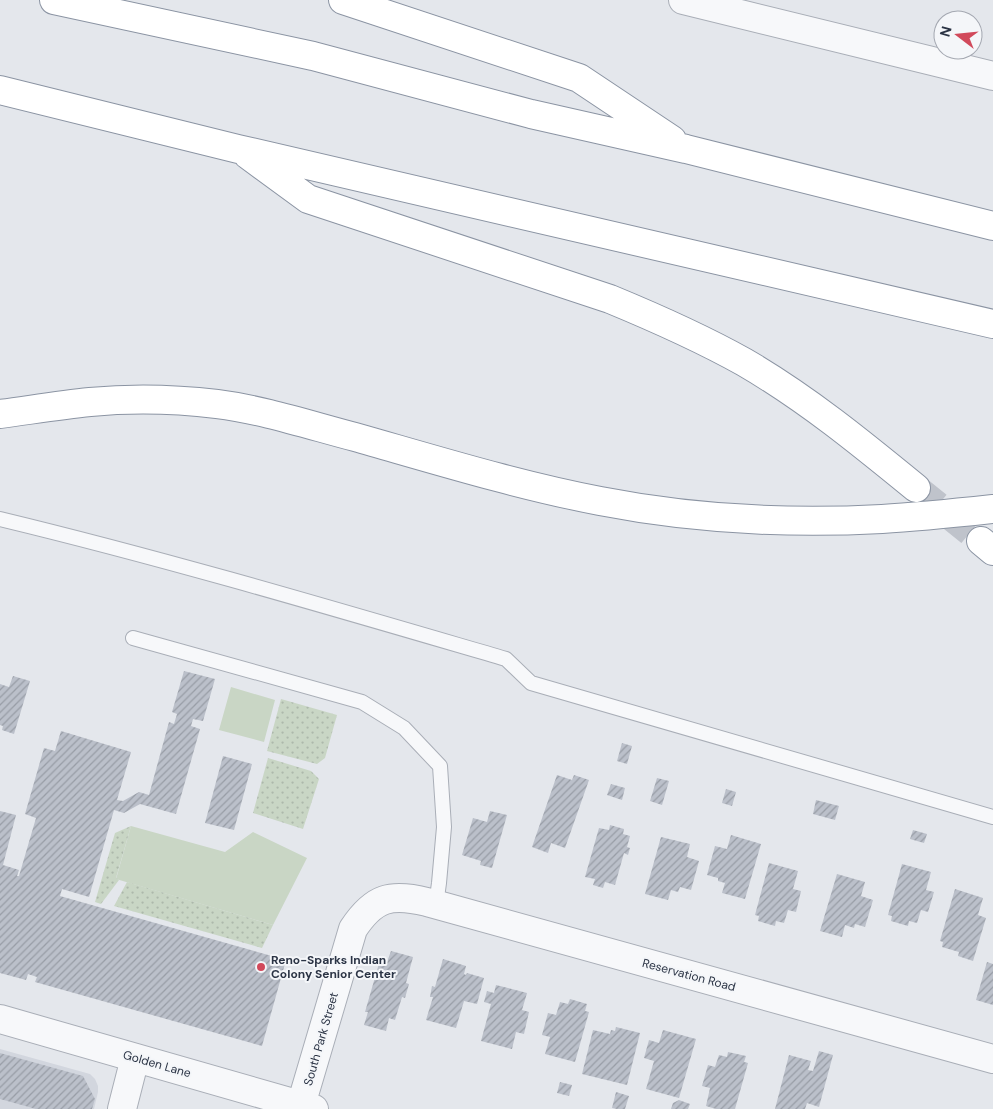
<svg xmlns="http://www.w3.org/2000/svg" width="993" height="1109" font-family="'DM Sans',sans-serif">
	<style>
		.built { fill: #d2d6de }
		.grass { fill: #c9d6c5 }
		.park { fill: url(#park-dots) }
		.building { fill: url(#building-hatch) }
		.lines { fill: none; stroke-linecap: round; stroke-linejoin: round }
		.highway-tunnel { stroke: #bfc3cb; stroke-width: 28; stroke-dasharray: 28 14; stroke-linecap: butt }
		.lane-casing { stroke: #a9aeb7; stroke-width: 16 }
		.street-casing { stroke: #a9aeb7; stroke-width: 30 }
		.highway-casing { stroke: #8b94a3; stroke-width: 30 }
		.lane { stroke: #f7f8fa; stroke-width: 14 }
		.street { stroke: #f7f8fa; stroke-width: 28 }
		.highway { stroke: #fff; stroke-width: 28 }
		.poi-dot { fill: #d1495b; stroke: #f4f6f9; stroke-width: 2 }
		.labels { text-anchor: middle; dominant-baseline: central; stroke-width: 4; stroke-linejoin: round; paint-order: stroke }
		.poi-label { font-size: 12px; font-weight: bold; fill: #2b3445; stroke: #f4f6f9; text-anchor: start }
		.street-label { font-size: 12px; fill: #2b3445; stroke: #f4f6f9 }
	</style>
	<defs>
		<pattern id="park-dots" width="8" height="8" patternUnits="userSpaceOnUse" patternTransform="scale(1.25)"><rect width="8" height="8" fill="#c9d6c5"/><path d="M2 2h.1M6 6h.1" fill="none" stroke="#adb8ab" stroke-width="1.8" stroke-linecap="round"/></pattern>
		<pattern id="building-hatch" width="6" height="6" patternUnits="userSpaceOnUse" patternTransform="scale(1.25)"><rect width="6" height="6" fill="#bbc0ca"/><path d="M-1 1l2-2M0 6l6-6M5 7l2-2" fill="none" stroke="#989da6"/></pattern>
	</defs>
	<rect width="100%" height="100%" fill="#e4e7ec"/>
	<path class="built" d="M0 1049 90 1074 95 1079 98 1086V1092L94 1109H0Z"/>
	<path class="grass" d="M231 687 275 700 264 742 219 730Z
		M131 826 225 852 253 832 307 858 273 925 116 879Z"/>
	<path class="park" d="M281 699 337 715 325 758 317 764 267 751Z
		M268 758 311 771 319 779 303 829 253 813Z
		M131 826 116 878 119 880 101 904 95 902 115 833Z
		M127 882 273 925 262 948 114 906Z"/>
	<path class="building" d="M184 671 215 679 203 721 193 719 191 726 200 729 176 814 140 804 124 813 114 810 89 897 62 889 60 896 286 960 262 1046 35 982 37 977 28 974 26 980 0 973V811L16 815 3 865 19 870 17 876H19L36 818 25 814 44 748 55 751 61 731 131 752 117 800 123 801 139 792 149 795 169 722 174 724 177 714 172 712Z
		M13 676 30 681 14 734 2 730 3 726 0 725V684L9 687Z
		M622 743 632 746 627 764 617 761Z
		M223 756 252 764 234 830 205 823Z
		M557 775 572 780 574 775 589 780 565 848 551 843 548 853 532 847Z
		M657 778 669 781 662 805 650 801Z
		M611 784 625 788 622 800 607 795Z
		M726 789 736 792 732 806 722 803Z
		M816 800 839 806 835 820 813 814Z
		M490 811 507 815 492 868 480 865 481 861 462 855 473 818 487 822Z
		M610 825 624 829 623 834 630 836 627 847 630 848 628 855 624 853 615 885 605 882 603 888 593 885 595 879 585 877 599 828 609 830Z
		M913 830 927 834 924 843 910 839Z
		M731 835 761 844 745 899 722 893 725 883 718 881V878L707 875 715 846 727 849Z
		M661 837 690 844 687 857 699 861 691 890 680 887 678 892 671 890 668 900 645 894Z
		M769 863 798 871 793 889 801 891 796 912 788 910 784 923 776 921 775 926 758 921 759 916 755 915Z
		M902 864 931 872 926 890 934 892 928 912 921 910 917 923 909 921 908 926 891 921 892 916 888 915Z
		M837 874 865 882 861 896 873 900 865 927 855 924 854 928 845 925 842 937 820 931Z
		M955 889 983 898 978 915 986 918 973 961 958 956 959 952 942 947 943 942 940 941Z
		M391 951 413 957 406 983 409 984 405 998 402 997 395 1020 389 1018 386 1031 364 1025 368 1012H365L380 960 387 962Z
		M443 959 466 966 464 974 466 975 467 973 484 978 477 1004 464 1001 456 1028 426 1020 433 997H430L432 986 435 987Z
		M987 962 993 964V1005L976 1000Z
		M496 985 527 993 522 1010 529 1012 524 1034 516 1032 512 1049 481 1041 491 1004 484 1002 487 991 494 993Z
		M570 999 587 1004 585 1011 589 1012 575 1062 545 1054 550 1037 542 1035 548 1013 556 1015 560 1002 568 1004Z
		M616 1027 640 1033 627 1085 582 1074 593 1030 610 1034 611 1030 615 1031Z
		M663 1030 696 1039 679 1098 646 1089 654 1061 644 1058 649 1040 659 1043Z
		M819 1051 833 1055 819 1107 807 1103 805 1109H775L789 1055 811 1061 808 1070 813 1071Z
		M728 1052 746 1056 744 1062 748 1063 735 1109H716L706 1106 710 1088 702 1086 708 1065 715 1067 719 1055 727 1057Z
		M0 1053 83 1076 95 1099 92 1109H36L0 1099Z
		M560 1082 572 1085 569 1096 557 1093Z
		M616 1092 629 1096 625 1109H617L612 1108Z
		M679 1100 690 1104 688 1109H671L673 1103Z"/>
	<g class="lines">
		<path class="highway-tunnel" d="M916 488 981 541"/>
		<defs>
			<path id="lane" d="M0 519C170 560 338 610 506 659L531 683 993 817
				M133 638 362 702 404 728 440 766 444 827 439 883 436 905"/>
			<path id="street" d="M683 0 993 76
				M0 1019 314 1109
				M301 1105 353 929C374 897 391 893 427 902L993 1059
				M122 1109 135 1058"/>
			<path id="highway" d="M54 0 313 56 531 114 686 149 993 226
				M343 0 579 78 672 140
				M0 90 238 149 993 324
				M248 155 308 199 610 299C656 318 701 338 744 362 806 398 861 443 916 488
				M0 414C30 410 60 405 90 402 132 398 175 399 217 404 264 410 309 425 355 437 436 460 517 485 600 501 692 519 788 524 882 519 919 517 956 513 993 509
				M981 541 993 551"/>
		</defs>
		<use href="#lane" class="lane-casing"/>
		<use href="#street" class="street-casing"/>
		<use href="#highway" class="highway-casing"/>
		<use href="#lane" class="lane"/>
		<use href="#street" class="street"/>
		<use href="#highway" class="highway"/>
	</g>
	<circle class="poi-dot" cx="261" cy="967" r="5"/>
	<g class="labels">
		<g class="poi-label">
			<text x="271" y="960">Reno-Sparks Indian<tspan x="271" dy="14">Colony Senior Center</tspan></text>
		</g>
		<g class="street-label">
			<text transform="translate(689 975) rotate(15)">Reservation Road</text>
			<text transform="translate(321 1039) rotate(-74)">South Park Street</text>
			<text transform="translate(157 1064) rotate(16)">Golden Lane</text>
		</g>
	</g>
	<g transform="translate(958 35) rotate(286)"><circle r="24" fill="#f4f6f9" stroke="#a4a8b1"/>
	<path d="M0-4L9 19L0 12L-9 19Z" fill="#d1495b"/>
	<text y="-8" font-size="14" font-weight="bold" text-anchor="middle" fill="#2b3445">N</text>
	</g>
</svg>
